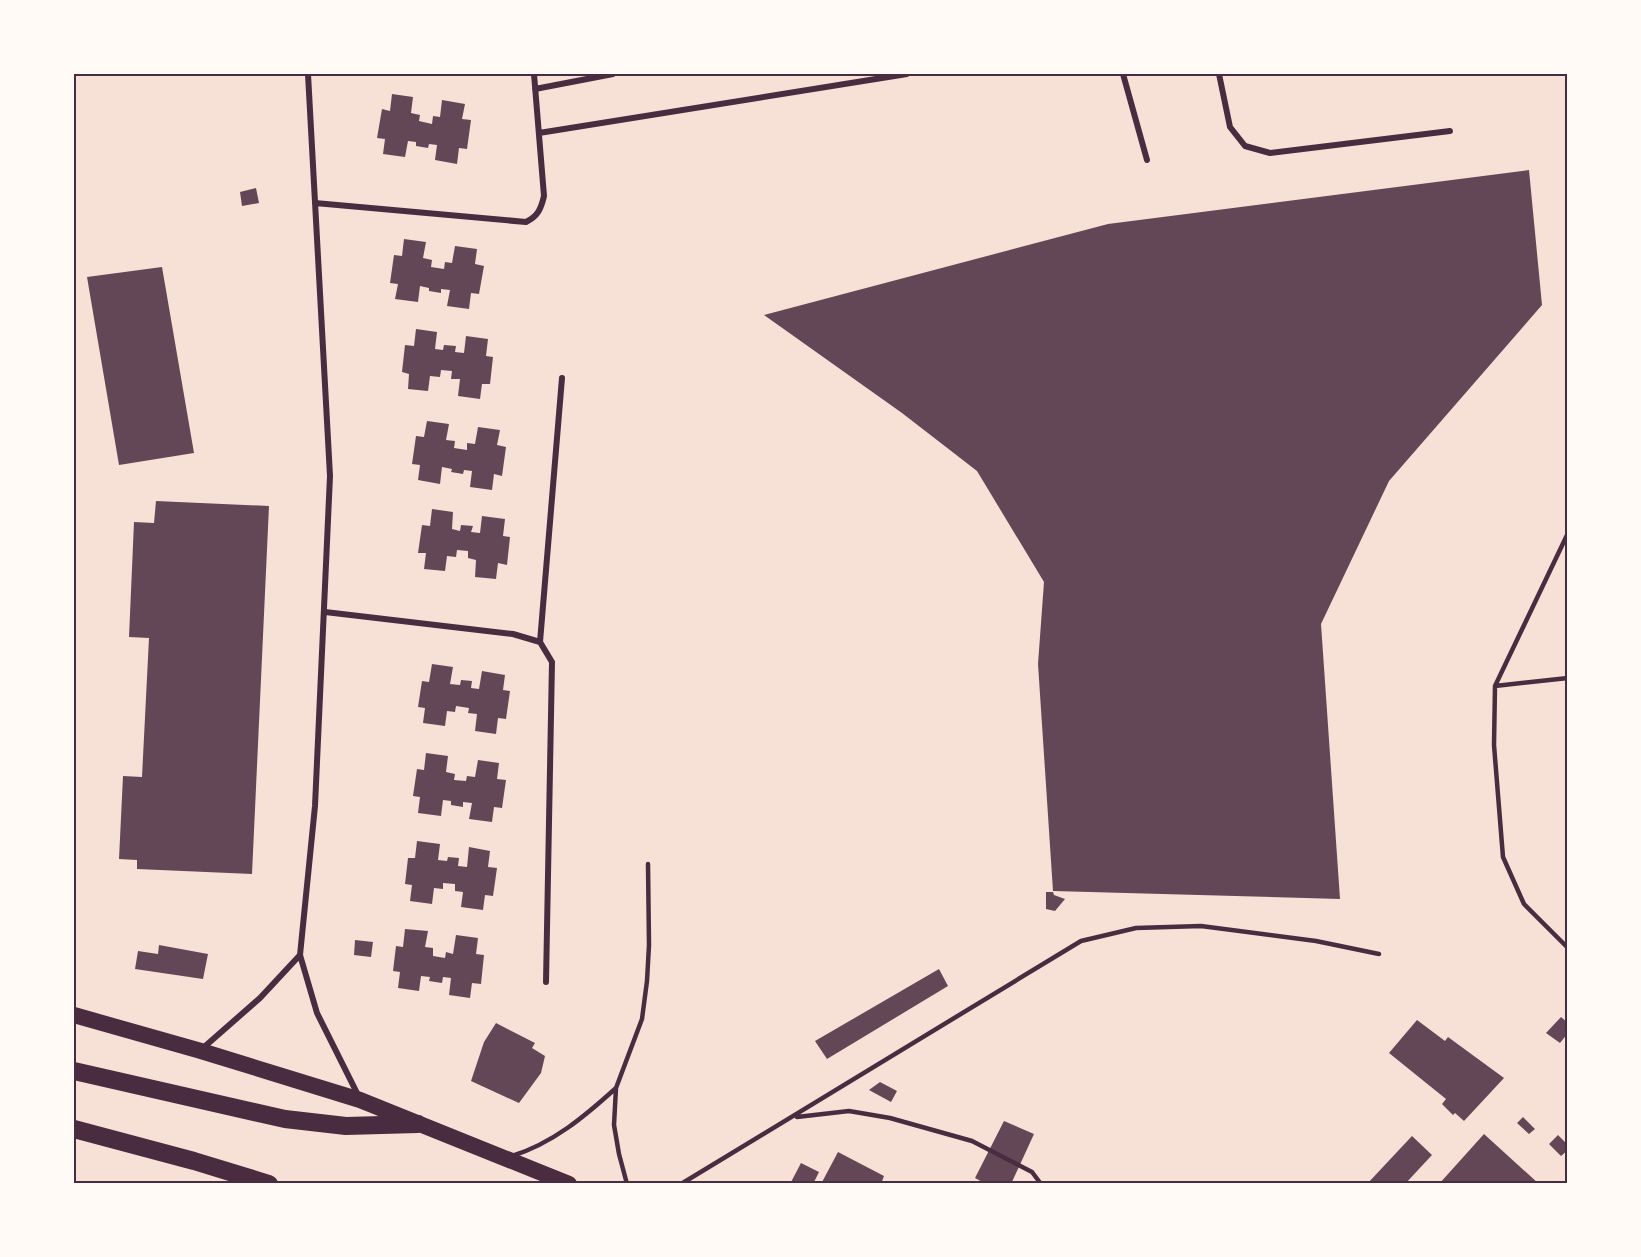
<svg xmlns="http://www.w3.org/2000/svg" width="1641" height="1257" font-family="Rubik,sans-serif">
	<style>
		.building { fill: #644757 }
		.lines { fill: none; stroke-linecap: round; stroke-linejoin: round }
		.service { stroke: #4a2c40; stroke-width: 4.5 }
		.minor { stroke: #4a2c40; stroke-width: 6 }
		.trunk { stroke: #4a2c40; stroke-width: 16 }
		.motorway { stroke: #4a2c40; stroke-width: 18 }
		.neatline { fill: none; stroke: #4a2c40; stroke-width: 2 }
	</style>
	<rect width="100%" height="100%" fill="#f7e1d7"/>
	<path class="building" d="M392 94 413 97 411 113 420 115 419 121 432 124 433 116 440 117 442 100 465 104 462 119 471 120 467 149 459 148 457 164 435 160 437 145 429 144 428 148 416 146V142L408 141 405 157 383 154 385 139 377 138 382 109 390 111Z
		M1529 170 1542 305 1389 481 1321 624 1340 899 1053 891 1038 664 1044 582 977 471 902 413 764 315 1108 224Z
		M256 188 259 203 242 206 240 192Z
		M404 239 426 242 423 258 432 260 431 267 444 269 445 262 452 263 455 246 477 249 475 264 484 266 479 294 471 293 469 309 447 306 450 290 441 289V293L429 291V288L420 286 418 302 395 299 398 284 390 283 394 255 402 256Z
		M162 267 194 453 119 465 87 277Z
		M416 329 437 332 435 349 443 350 444 345 456 346 455 352 464 353 466 336 488 339 486 356 493 357 490 384H482L480 399 458 396 460 379H451L452 371 441 370 440 377 430 376 428 391 408 389 409 374 402 372 405 345 414 346Z
		M427 421 449 424 446 440 455 441 454 448 467 450V443L475 444 478 427 500 430 497 445 506 447 502 476 494 474 492 490 470 487 472 471 464 470 463 474 451 472 452 469 442 467 440 484 418 480 420 465 412 464 416 436 424 437Z
		M156 501 269 506 252 874 137 869V860L119 859 123 776 142 777 149 638 129 637 134 522 154 523Z
		M432 509 453 512 452 529 460 531 461 525 473 526 471 532 480 533 482 516 505 519 503 536 510 537 507 565 498 563 496 579 475 577 476 560 468 558V551L457 550 456 557 447 556 445 571 424 569 426 553H418L422 525 430 526Z
		M432 664 453 667 450 684 460 685 461 680 472 681 471 688 479 689 482 671 505 675 503 690 510 691 506 719 498 718 496 734 475 731 477 714 468 713 469 708 456 706 455 712 447 711 445 726 423 723 425 708 418 707 422 681 429 682Z
		M426 753 448 756 446 772 455 774 454 780 466 781 467 776 475 777 478 760 499 763 497 779 506 780 502 808 494 807 492 822 469 819 472 803 463 802V807L451 805V801L443 800 441 816 418 813 420 797 413 796 417 769 424 770Z
		M417 841 440 844 438 860 447 861 448 857 459 858 458 866 467 867 469 847 490 851 488 867 497 868 493 896 485 895 483 910 461 907 463 892 455 891V884L443 883V889L434 888 432 904 410 901 412 885 405 884 408 858H415Z
		M1046 892H1053L1054 895 1065 899 1055 911 1046 909Z
		M405 929 428 931 425 947 433 948V956L445 958 446 952 453 954 456 935 478 938 476 954 484 955 481 984 472 983 470 998 449 995 451 978 443 977 442 983 429 981 430 977 421 976 419 991 398 988 400 972 393 971 396 946 403 947Z
		M355 940 373 942 371 957 354 955Z
		M159 945 208 954 203 979 135 969 138 951 158 954Z
		M939 969 948 986 827 1059 815 1041Z
		M1561 1017 1568 1023V1033L1560 1043 1546 1033Z
		M1417 1020 1445 1041 1448 1037 1504 1078 1464 1121 1455 1113 1453 1115 1442 1104 1446 1099 1389 1053Z
		M496 1023 535 1043 532 1048 545 1056 541 1073 519 1103 471 1081 484 1042Z
		M880 1082 897 1091 891 1102 869 1090Z
		M1523 1117 1535 1129 1529 1134 1517 1123Z
		M1004 1121 1034 1134 1011 1184H986L975 1178Z
		M1484 1134 1539 1184H1439Z
		M1558 1135 1568 1145V1150L1561 1156 1549 1144Z
		M1412 1136 1432 1155 1405 1184H1367Z
		M838 1152 884 1176 881 1184H821Z
		M801 1163 819 1172 813 1184H790Z"/>
	<g class="lines">
		<path class="service" d="M1568 533 1495 686 1494 745 1503 857 1524 904 1568 948
			M1495 686 1568 678
			M797 1117 849 1111 890 1118 972 1141 1032 1172 1041 1184
			M512 1156C553 1143 584 1117 616 1088
			M627 1184 619 1154 614 1125 616 1088 642 1019 647 981 649 945 648 864
			M681 1184 1081 941 1136 928 1201 926 1316 941 1379 954"/>
		<path class="minor" d="M308 74 330 476 315 806 300 955 317 1013 359 1097
			M1123 74 1147 160
			M1219 74 1230 127 1245 146 1270 153 1450 131
			M535 89 613 74
			M539 133 907 74
			M315 203 526 222C538 216 541 209 544 196L534 74
			M325 612 513 634 540 642 552 662 546 982
			M540 642 562 378
			M203 1048 260 998 300 955"/>
		<path class="trunk" d="M74 1015 201 1051 360 1100 569 1184"/>
		<path class="motorway" d="M74 1071 285 1119 346 1126 418 1124
			M74 1129 194 1161 269 1184"/>
	</g>
	<rect width="1641" height="1257" fill="none" stroke="#fffaf5" stroke-width="150"/>
	<rect x="75" y="75" width="1491" height="1107" class="neatline"/>
</svg>
